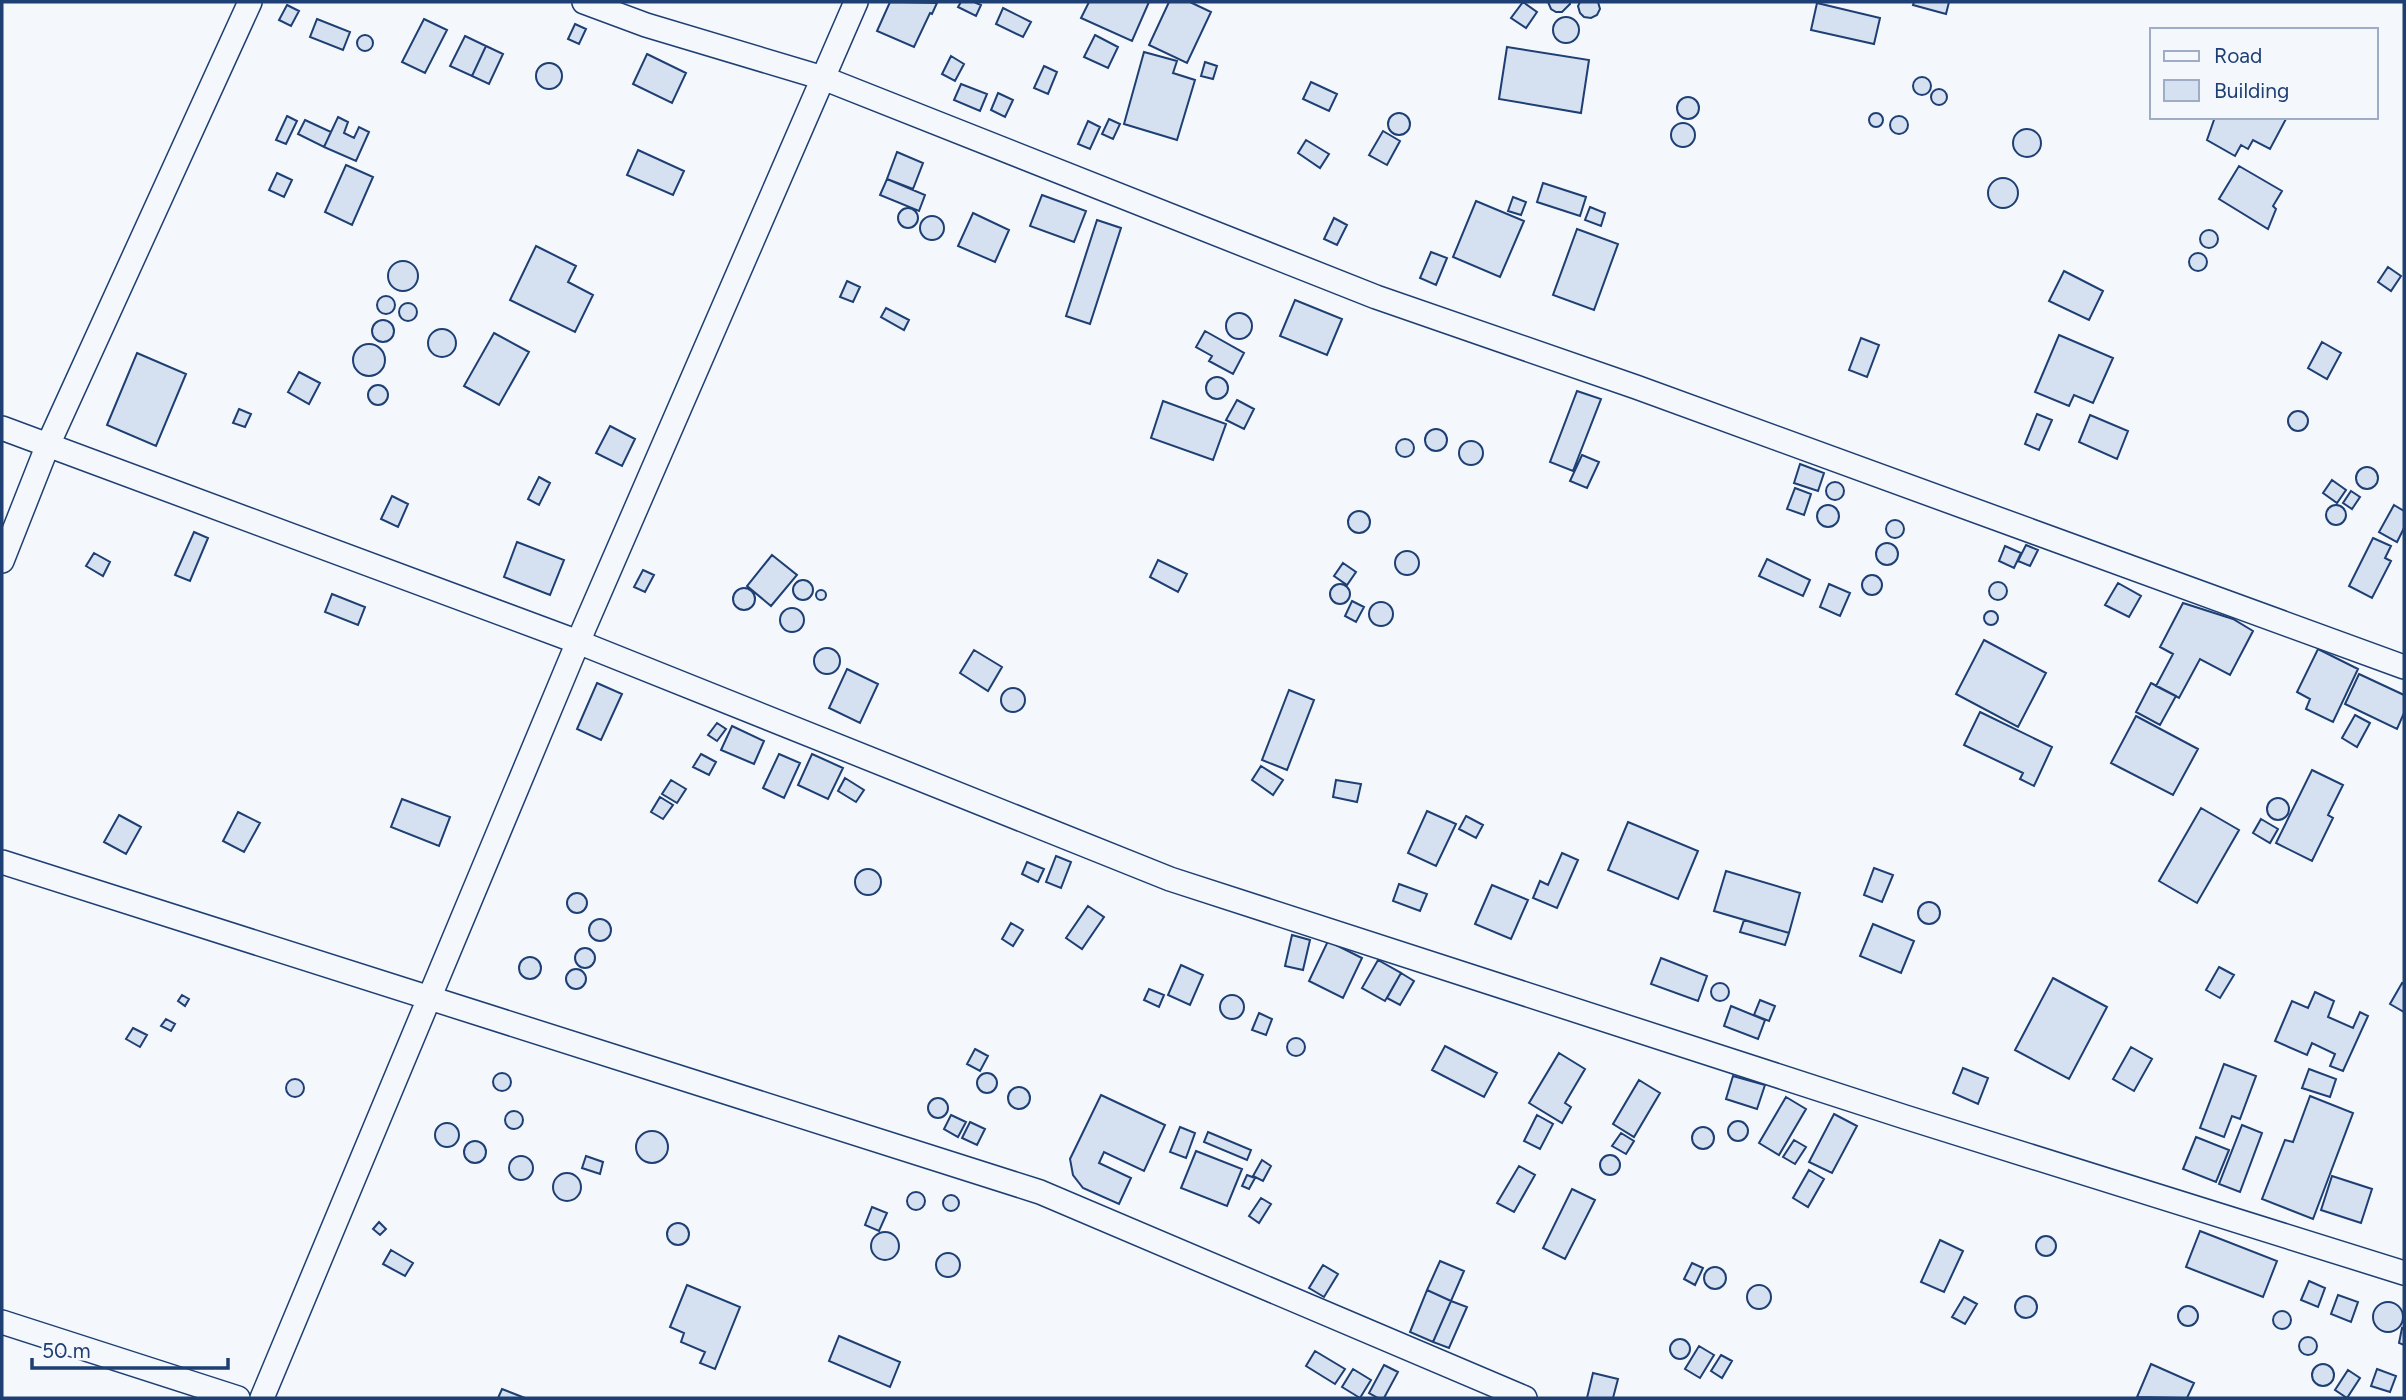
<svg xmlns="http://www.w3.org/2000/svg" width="2406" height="1400" font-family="Figtree,sans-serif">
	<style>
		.building { fill: #d5e0f0; stroke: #1d3f73; stroke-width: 2 }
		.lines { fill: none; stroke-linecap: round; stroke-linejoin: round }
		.minor-casing { stroke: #1d3f73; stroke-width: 26 }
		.minor { stroke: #f4f7fb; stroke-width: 23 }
	</style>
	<rect width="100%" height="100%" fill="#f4f7fb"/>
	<path class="building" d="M890 2 937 3 932 14 930 13 914 47 877 31Z
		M961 2H974L981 5 976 16 958 7Z
		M1089 2H1149L1132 41 1081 18Z
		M1169 2H1190L1211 12 1187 63 1149 45Z
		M1523 2 1537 12 1526 28 1511 18Z
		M1548 2H1570V4L1562 12H1556L1551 9Z
		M1580 2H1598L1600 9 1597 15 1591 18 1584 17 1580 13 1578 6Z
		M1914 2H1949L1946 14 1913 5Z
		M1817 3 1880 18 1874 44 1811 30Z
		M287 5 299 11 291 26 279 20Z
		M1003 8 1031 22 1023 37 996 24Z
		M1553 30a13 13 0 1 1 26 0a13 13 0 1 1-26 0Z
		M317 19 350 32 343 50 310 37Z
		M424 19 447 30 425 73 402 62Z
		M575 24 586 29 579 44 568 39Z
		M357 43a8 8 0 1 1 16 0a8 8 0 1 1-16 0Z
		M1095 35 1118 47 1108 68 1084 57Z
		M465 36 486 46 472 76 450 66Z
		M486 46 503 54 489 84 472 76Z
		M1507 47 1589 60 1581 113 1499 99Z
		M1144 52 1177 61 1173 73 1195 80 1177 140 1124 124Z
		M647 54 686 73 672 103 633 84Z
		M951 56 964 64 955 81 942 74Z
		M1205 62 1217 66 1213 79 1201 76Z
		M536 76a13 13 0 1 1 26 0a13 13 0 1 1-26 0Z
		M1044 66 1057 72 1048 94 1034 88Z
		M1913 86a9 9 0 1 1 18 0a9 9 0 1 1-18 0Z
		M1311 82 1337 94 1329 111 1303 99Z
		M961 84 987 94 980 111 954 100Z
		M1931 97a8 8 0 1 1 16 0a8 8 0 1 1-16 0Z
		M998 93 1013 100 1005 117 991 110Z
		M1677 108a11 11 0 1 1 22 0a11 11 0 1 1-22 0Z
		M1869 120a7 7 0 1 1 14 0a7 7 0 1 1-14 0Z
		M1388 124a11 11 0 1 1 22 0a11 11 0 1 1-22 0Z
		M1890 125a9 9 0 1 1 18 0a9 9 0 1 1-18 0Z
		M287 116 297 121 286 144 276 140Z
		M338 117 348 122 344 133 354 138 359 127 369 132 356 161 324 147Z
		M2215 117H2287L2270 149 2253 140 2248 149 2241 145 2235 156 2207 140Z
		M1109 119 1120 124 1113 139 1102 134Z
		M305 120 331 132 324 147 298 134Z
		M1088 121 1100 127 1090 149 1078 144Z
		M1671 135a12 12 0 1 1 24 0a12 12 0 1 1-24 0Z
		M2013 143a14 14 0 1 1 28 0a14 14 0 1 1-28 0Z
		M1383 131 1400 141 1387 165 1369 155Z
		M1306 140 1329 154 1320 168 1298 153Z
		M638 150 684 171 673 195 627 175Z
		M897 152 923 163 913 189 887 179Z
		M346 165 373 177 352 225 325 212Z
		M2239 166 2282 191 2273 206 2276 209 2268 229 2219 199Z
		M277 173 292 180 284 197 269 190Z
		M1988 193a15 15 0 1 1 30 0a15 15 0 1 1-30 0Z
		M887 179 925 195 919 211 880 195Z
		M1543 183 1586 197 1580 216 1537 202Z
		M1042 195 1086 211 1074 242 1030 226Z
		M1513 197 1526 202 1521 215 1508 211Z
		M1476 201 1524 221 1500 277 1453 257Z
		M1590 207 1605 213 1601 226 1585 220Z
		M898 218a10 10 0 1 1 20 0a10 10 0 1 1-20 0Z
		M973 213 1009 230 995 262 958 246Z
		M920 228a12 12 0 1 1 24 0a12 12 0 1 1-24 0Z
		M1334 218 1347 225 1337 245 1324 239Z
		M1097 220 1121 228 1090 324 1066 316Z
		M1577 229 1618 244 1594 310 1553 295Z
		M2200 239a9 9 0 1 1 18 0a9 9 0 1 1-18 0Z
		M536 246 576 266 568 282 593 295 575 332 510 300Z
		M1431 252 1447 258 1436 285 1420 278Z
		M2189 262a9 9 0 1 1 18 0a9 9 0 1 1-18 0Z
		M388 276a15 15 0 1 1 30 0a15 15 0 1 1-30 0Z
		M2388 267 2401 276 2391 291 2378 282Z
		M2064 271 2103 291 2089 320 2049 301Z
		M847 281 860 287 853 302 840 297Z
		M377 305a9 9 0 1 1 18 0a9 9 0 1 1-18 0Z
		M1295 300 1342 319 1327 355 1280 336Z
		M399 312a9 9 0 1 1 18 0a9 9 0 1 1-18 0Z
		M886 308 909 320 904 330 881 317Z
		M1226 326a13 13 0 1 1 26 0a13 13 0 1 1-26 0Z
		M372 331a11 11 0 1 1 22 0a11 11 0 1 1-22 0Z
		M428 343a14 14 0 1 1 28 0a14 14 0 1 1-28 0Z
		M1205 331 1244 353 1233 374 1209 361 1212 356 1196 347Z
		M494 333 529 352 499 405 464 386Z
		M2059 335 2113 358 2093 403 2074 395 2069 406 2035 392Z
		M1861 338 1879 345 1867 377 1849 370Z
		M2322 342 2341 353 2327 379 2308 368Z
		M353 360a16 16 0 1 1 32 0a16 16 0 1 1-32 0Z
		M137 353 186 374 156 446 107 425Z
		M299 372 320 383 309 404 288 392Z
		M1206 388a11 11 0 1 1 22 0a11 11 0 1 1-22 0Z
		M368 395a10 10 0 1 1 20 0a10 10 0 1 1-20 0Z
		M1577 391 1601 399 1573 471 1550 462Z
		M1237 400 1254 409 1244 429 1226 420Z
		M1163 401 1226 424 1213 460 1151 438Z
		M239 409 251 414 245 427 233 423Z
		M2288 421a10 10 0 1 1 20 0a10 10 0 1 1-20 0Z
		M2037 414 2052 420 2039 450 2025 444Z
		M2090 415 2128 431 2117 459 2079 442Z
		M610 426 635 439 622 466 596 453Z
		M1425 440a11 11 0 1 1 22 0a11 11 0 1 1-22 0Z
		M1396 448a9 9 0 1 1 18 0a9 9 0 1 1-18 0Z
		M1459 453a12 12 0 1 1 24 0a12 12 0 1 1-24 0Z
		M1582 455 1599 462 1587 488 1570 481Z
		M1800 464 1824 473 1818 491 1794 483Z
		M2356 478a11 11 0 1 1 22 0a11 11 0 1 1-22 0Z
		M539 477 550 483 539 505 528 499Z
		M2332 480 2346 490 2337 503 2323 493Z
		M1826 491a9 9 0 1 1 18 0a9 9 0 1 1-18 0Z
		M1795 488 1811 494 1804 515 1787 509Z
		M2351 491 2360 497 2352 509 2343 503Z
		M392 496 408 504 398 527 381 519Z
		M1817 516a11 11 0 1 1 22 0a11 11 0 1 1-22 0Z
		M2394 505 2404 511V528L2397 542 2379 532Z
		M2326 515a10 10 0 1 1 20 0a10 10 0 1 1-20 0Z
		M1348 522a11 11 0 1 1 22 0a11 11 0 1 1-22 0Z
		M1886 529a9 9 0 1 1 18 0a9 9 0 1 1-18 0Z
		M194 532 208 538 190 581 175 575Z
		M2373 538 2391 546 2385 558 2391 561 2372 598 2349 586Z
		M517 542 564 560 550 595 504 577Z
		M1876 554a11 11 0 1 1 22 0a11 11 0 1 1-22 0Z
		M2026 545 2038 550 2030 566 2018 561Z
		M2005 546 2021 553 2014 568 1999 561Z
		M1395 563a12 12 0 1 1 24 0a12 12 0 1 1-24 0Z
		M94 553 110 562 103 576 86 566Z
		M772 555 797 575 771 606 747 586Z
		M1767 559 1810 580 1803 596 1759 576Z
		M1158 560 1187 574 1178 592 1150 577Z
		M1343 563 1356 572 1347 585 1334 576Z
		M643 570 654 575 645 592 634 587Z
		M1862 585a10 10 0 1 1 20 0a10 10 0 1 1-20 0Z
		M793 590a10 10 0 1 1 20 0a10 10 0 1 1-20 0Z
		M1989 591a9 9 0 1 1 18 0a9 9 0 1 1-18 0Z
		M2118 583 2141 596 2129 617 2105 605Z
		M1829 584 1850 593 1840 616 1820 607Z
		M1330 594a10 10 0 1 1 20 0a10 10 0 1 1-20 0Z
		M733 599a11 11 0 1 1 22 0a11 11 0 1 1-22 0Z
		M816 595a5 5 0 1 1 10 0a5 5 0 1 1-10 0Z
		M332 594 365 607 358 625 325 612Z
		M1352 601 1364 607 1356 622 1345 616Z
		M1369 614a12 12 0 1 1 24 0a12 12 0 1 1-24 0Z
		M2183 603 2233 619 2253 631 2230 675 2200 659 2179 698 2156 686 2173 654 2160 647Z
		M780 620a12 12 0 1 1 24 0a12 12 0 1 1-24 0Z
		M1984 618a7 7 0 1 1 14 0a7 7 0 1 1-14 0Z
		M1984 640 2046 673 2018 727 1956 694Z
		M814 661a13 13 0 1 1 26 0a13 13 0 1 1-26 0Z
		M2318 649 2358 669 2333 722 2306 709 2310 699 2297 692Z
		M974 650 1002 667 988 691 960 673Z
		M847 669 878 684 860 723 829 708Z
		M2359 674 2404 695V713L2397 729 2345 704Z
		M597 683 622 694 601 740 577 729Z
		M2151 683 2176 696 2160 725 2136 712Z
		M1001 700a12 12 0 1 1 24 0a12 12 0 1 1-24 0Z
		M1289 690 1314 700 1287 770 1262 760Z
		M1980 712 2052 747 2034 786 2020 779 2023 773 1964 745Z
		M2355 715 2370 723 2357 747 2342 738Z
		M2136 716 2198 749 2173 795 2111 763Z
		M717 723 726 729 717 741 708 735Z
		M732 726 764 741 754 764 721 750Z
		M701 754 716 762 709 775 693 767Z
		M779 754 800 763 784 798 763 788Z
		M812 754 843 768 828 799 798 785Z
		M1261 766 1283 780 1273 795 1252 780Z
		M2312 770 2343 785 2328 815 2333 818 2312 861 2276 843Z
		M845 778 864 790 856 802 838 791Z
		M671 780 686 789 677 803 662 794Z
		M1336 780 1361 784 1357 802 1333 797Z
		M660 797 673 805 663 819 651 812Z
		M2267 809a11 11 0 1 1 22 0a11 11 0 1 1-22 0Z
		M402 799 450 817 439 846 391 827Z
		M2201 808 2239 830 2197 903 2159 881Z
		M1427 811 1456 824 1436 866 1408 853Z
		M238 812 260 823 244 852 223 841Z
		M119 815 141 827 126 854 104 842Z
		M1466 816 1483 825 1476 838 1459 829Z
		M2261 819 2278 829 2270 843 2253 833Z
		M1628 822 1698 851 1678 899 1608 870Z
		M1562 853 1578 860 1557 908 1533 898 1540 881 1548 885Z
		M1056 856 1071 862 1061 888 1046 882Z
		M1027 862 1044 869 1038 882 1022 874Z
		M1874 868 1893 875 1882 902 1864 895Z
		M855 882a13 13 0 1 1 26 0a13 13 0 1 1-26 0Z
		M1726 871 1800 893 1789 933 1714 911Z
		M1399 884 1427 894 1420 911 1393 901Z
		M1492 885 1528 900 1511 939 1475 924Z
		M567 903a10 10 0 1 1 20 0a10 10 0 1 1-20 0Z
		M1918 913a11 11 0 1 1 22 0a11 11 0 1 1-22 0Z
		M1088 906 1104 917 1082 949 1066 938Z
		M589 930a11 11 0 1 1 22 0a11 11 0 1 1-22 0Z
		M1744 920 1789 933 1785 945 1740 932Z
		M1011 923 1023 930 1013 946 1002 939Z
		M1873 924 1914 941 1901 973 1860 956Z
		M1292 935 1310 940 1303 970 1285 966Z
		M1328 941 1362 958 1343 998 1309 981Z
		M575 958a10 10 0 1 1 20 0a10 10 0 1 1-20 0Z
		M519 968a11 11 0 1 1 22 0a11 11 0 1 1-22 0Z
		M1661 958 1707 976 1698 1001 1651 984Z
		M1378 960 1401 973 1385 1001 1362 988Z
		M1181 965 1203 975 1190 1005 1168 995Z
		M2219 967 2234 975 2220 998 2206 990Z
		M566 979a10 10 0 1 1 20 0a10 10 0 1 1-20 0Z
		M1401 973 1414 981 1400 1005 1387 998Z
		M2053 978 2107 1007 2069 1079 2015 1050Z
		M1711 992a9 9 0 1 1 18 0a9 9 0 1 1-18 0Z
		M2402 983 2404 984V1012L2390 1004Z
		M1149 989 1164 995 1159 1007 1144 1000Z
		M2315 992 2334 1001 2328 1017 2353 1028 2360 1012 2368 1016 2343 1071 2330 1066 2335 1054 2312 1043 2307 1055 2275 1041 2292 1001 2308 1008Z
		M182 995 189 999 185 1006 178 1001Z
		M1220 1007a12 12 0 1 1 24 0a12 12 0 1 1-24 0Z
		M1760 1000 1775 1006 1769 1021 1754 1015Z
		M1731 1006 1765 1020 1758 1039 1724 1026Z
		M1259 1013 1272 1019 1266 1035 1252 1030Z
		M166 1019 175 1024 171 1031 161 1026Z
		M133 1028 147 1035 140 1047 126 1039Z
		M1287 1047a9 9 0 1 1 18 0a9 9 0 1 1-18 0Z
		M1445 1046 1497 1073 1484 1097 1432 1070Z
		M2131 1047 2152 1059 2134 1091 2113 1079Z
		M975 1049 988 1056 980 1071 967 1064Z
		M1559 1053 1585 1069 1565 1103 1571 1107 1562 1123 1529 1103Z
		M2224 1064 2256 1076 2240 1119 2232 1116 2224 1137 2200 1128Z
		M1963 1068 1988 1078 1978 1104 1953 1093Z
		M2309 1069 2336 1079 2330 1097 2302 1088Z
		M977 1083a10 10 0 1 1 20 0a10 10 0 1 1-20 0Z
		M493 1082a9 9 0 1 1 18 0a9 9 0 1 1-18 0Z
		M1733 1076 1765 1085 1757 1109 1726 1099Z
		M286 1088a9 9 0 1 1 18 0a9 9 0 1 1-18 0Z
		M1639 1080 1660 1093 1634 1137 1613 1124Z
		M1008 1098a11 11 0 1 1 22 0a11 11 0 1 1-22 0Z
		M1101 1095 1165 1125 1144 1171 1104 1152 1099 1163 1131 1178 1119 1204 1083 1188 1073 1175 1070 1159Z
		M2310 1096 2353 1113 2313 1219 2262 1199 2285 1140 2293 1142Z
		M1786 1097 1806 1109 1779 1155 1759 1143Z
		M928 1108a10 10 0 1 1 20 0a10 10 0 1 1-20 0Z
		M505 1120a9 9 0 1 1 18 0a9 9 0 1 1-18 0Z
		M1834 1114 1857 1126 1832 1173 1809 1162Z
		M951 1115 966 1122 958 1137 944 1129Z
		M1537 1115 1553 1124 1540 1149 1524 1141Z
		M1728 1131a10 10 0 1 1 20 0a10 10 0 1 1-20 0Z
		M970 1122 985 1129 977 1145 962 1138Z
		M435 1135a12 12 0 1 1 24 0a12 12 0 1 1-24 0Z
		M2242 1125 2262 1133 2240 1192 2219 1184Z
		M1180 1127 1195 1133 1186 1158 1170 1152Z
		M1692 1138a11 11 0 1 1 22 0a11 11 0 1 1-22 0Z
		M636 1147a16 16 0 1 1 32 0a16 16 0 1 1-32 0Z
		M1208 1132 1251 1150 1247 1160 1204 1142Z
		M1621 1133 1634 1141 1626 1154 1612 1146Z
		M2196 1137 2229 1150 2216 1182 2183 1169Z
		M1794 1140 1806 1147 1795 1164 1783 1157Z
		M464 1152a11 11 0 1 1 22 0a11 11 0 1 1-22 0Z
		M1196 1151 1242 1169 1227 1206 1181 1188Z
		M1600 1165a10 10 0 1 1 20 0a10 10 0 1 1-20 0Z
		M586 1156 603 1162 600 1174 582 1168Z
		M509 1168a12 12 0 1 1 24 0a12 12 0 1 1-24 0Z
		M1262 1160 1271 1166 1263 1181 1253 1176Z
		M1519 1166 1535 1175 1514 1212 1497 1203Z
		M1809 1170 1824 1179 1808 1207 1793 1198Z
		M553 1187a14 14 0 1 1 28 0a14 14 0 1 1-28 0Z
		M1247 1175 1255 1178 1249 1189 1242 1186Z
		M2332 1176 2372 1189 2361 1223 2321 1210Z
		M1572 1189 1595 1200 1565 1259 1543 1248Z
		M907 1201a9 9 0 1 1 18 0a9 9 0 1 1-18 0Z
		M943 1203a8 8 0 1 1 16 0a8 8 0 1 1-16 0Z
		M1261 1198 1271 1204 1259 1223 1249 1216Z
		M872 1207 887 1213 879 1231 865 1225Z
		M379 1222 386 1229 380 1235 373 1229Z
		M667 1234a11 11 0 1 1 22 0a11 11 0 1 1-22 0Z
		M2200 1231 2277 1261 2263 1297 2186 1267Z
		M871 1246a14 14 0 1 1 28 0a14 14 0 1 1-28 0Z
		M2036 1246a10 10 0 1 1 20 0a10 10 0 1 1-20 0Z
		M1940 1240 1963 1251 1944 1292 1921 1282Z
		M391 1250 413 1263 405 1276 383 1264Z
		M936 1265a12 12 0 1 1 24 0a12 12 0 1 1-24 0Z
		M1440 1261 1464 1271 1451 1301 1427 1290Z
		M1692 1263 1703 1268 1695 1285 1684 1279Z
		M1323 1265 1338 1274 1324 1297 1309 1288Z
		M1704 1278a11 11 0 1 1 22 0a11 11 0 1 1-22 0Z
		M2309 1281 2325 1288 2318 1307 2301 1300Z
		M1747 1297a12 12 0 1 1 24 0a12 12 0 1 1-24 0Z
		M687 1285 740 1307 715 1369 700 1363 705 1352 681 1342 684 1333 670 1327Z
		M1427 1290 1451 1301 1433 1342 1410 1332Z
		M2338 1295 2358 1302 2351 1322 2331 1314Z
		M2015 1307a11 11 0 1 1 22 0a11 11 0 1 1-22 0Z
		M1964 1297 1977 1304 1965 1324 1952 1317Z
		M1451 1301 1467 1307 1449 1348 1433 1342Z
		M2373 1317a15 15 0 1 1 30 0a15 15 0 1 1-30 0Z
		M2178 1316a10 10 0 1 1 20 0a10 10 0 1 1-20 0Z
		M2273 1320a9 9 0 1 1 18 0a9 9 0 1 1-18 0Z
		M2402 1328 2404 1329V1345L2399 1343Z
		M839 1336 900 1362 890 1387 829 1361Z
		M2299 1346a9 9 0 1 1 18 0a9 9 0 1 1-18 0Z
		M1670 1349a10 10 0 1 1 20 0a10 10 0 1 1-20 0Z
		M1699 1346 1714 1355 1700 1378 1685 1369Z
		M1315 1351 1345 1369 1335 1384 1306 1366Z
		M1721 1355 1732 1361 1722 1378 1711 1371Z
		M2312 1375a11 11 0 1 1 22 0a11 11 0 1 1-22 0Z
		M2151 1364 2194 1383 2187 1398 2137 1397Z
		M1384 1365 1398 1372 1384 1398H1378L1369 1393Z
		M1353 1369 1371 1380 1360 1398 1342 1387Z
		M2377 1369 2396 1376 2390 1392 2371 1386Z
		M2348 1370 2360 1378 2347 1398 2335 1390Z
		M1593 1373 1618 1379 1613 1398H1587Z
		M502 1389 525 1398H498Z"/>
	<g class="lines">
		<defs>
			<path id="minor" d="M584 2 646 25 823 78 1376 297 1636 387 2404 667
				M2 428 578 642 1170 879 1905 1117 2404 1273
				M2 561 47 447 250 2
				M2 862 1040 1192 1525 1398
				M2 1322 238 1398
				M262 1398 578 642 856 2"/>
		</defs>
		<use href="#minor" class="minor-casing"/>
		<use href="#minor" class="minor"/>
	</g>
	<rect width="2406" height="1400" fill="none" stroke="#1d3f73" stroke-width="7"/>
	<rect x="2150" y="28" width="228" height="91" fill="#f4f7fb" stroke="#9eadc5" stroke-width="2"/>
	<rect x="2164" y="51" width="35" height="10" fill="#f4f7fb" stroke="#9eadc5" stroke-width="2"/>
	<text x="2214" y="63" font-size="21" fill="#1d3f73">Road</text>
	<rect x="2164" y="80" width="35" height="21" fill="#d5e0f0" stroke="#9eadc5" stroke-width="2"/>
	<text x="2214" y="98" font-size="21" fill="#1d3f73">Building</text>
	<path d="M32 1358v10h196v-10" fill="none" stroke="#1d3f73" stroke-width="3.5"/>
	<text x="42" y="1358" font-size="21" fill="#1d3f73" stroke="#f4f7fb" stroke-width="5" paint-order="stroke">50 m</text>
</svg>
